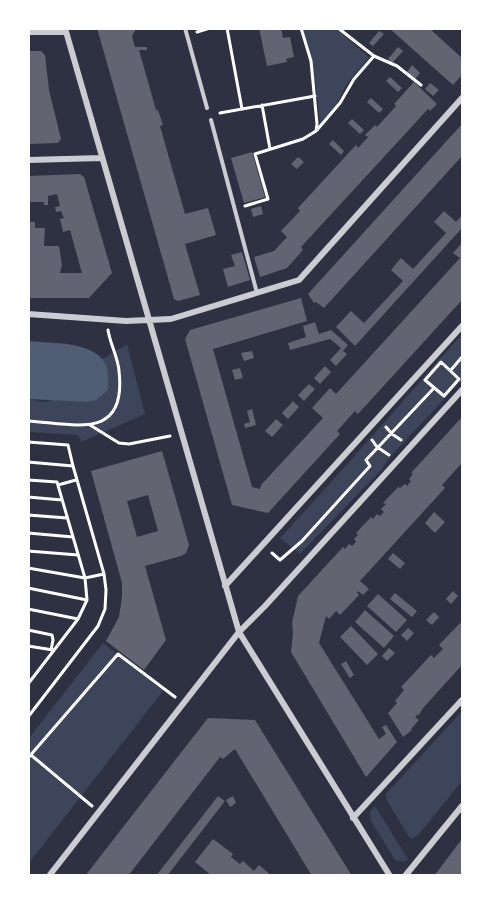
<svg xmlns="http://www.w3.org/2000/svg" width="491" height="904" font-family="'PT Sans Narrow',sans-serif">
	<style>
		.green { fill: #3c4559 }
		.water { fill: #4f5d75 }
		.building { fill: #626471; fill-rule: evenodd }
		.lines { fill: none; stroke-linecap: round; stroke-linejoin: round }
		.path { stroke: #fff; stroke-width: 3 }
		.service { stroke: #caccd0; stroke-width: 4 }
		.minor { stroke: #caccd0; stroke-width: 6 }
	</style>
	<rect width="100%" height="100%" fill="#2d3142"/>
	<path class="green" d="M332 28 337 30 369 57 346 85 334 109 320 123 316 86 303 29Z
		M462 334V380L390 457 381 470 300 554 280 538C342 471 402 402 462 334Z
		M127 344 145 414 81 442 78 435 29 432 28 399 45 402 108 386 106 377 108 372 102 359Z
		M103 643 163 691 29 863V738Z
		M462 711V781L418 835 412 839 409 837 386 799V794Z
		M375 806 408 859 404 862 395 860 371 821 370 812Z"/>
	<path class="water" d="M29 341C53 344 96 340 107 367 108 370 108 385 108 390L96 400 88 402 29 399Z"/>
	<path class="building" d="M97 28H134L135 31 132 36 135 47H147V50H139L156 110H158L163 125 160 126 185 214 208 208 216 235 185 244 200 295 178 301 174 299Z
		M259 28H281L283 38 290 37 294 57 286 59 287 62 267 66Z
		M389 28H429L462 58V75L453 85Z
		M379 31 384 34 373 46 369 43Z
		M398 47 403 51 392 63 388 59Z
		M28 51H41L45 55 49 90 61 139 58 143 28 144Z
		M412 65 420 73 415 79 407 72Z
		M390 77 402 88 398 92 386 81Z
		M414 82 437 104 430 111 428 109 313 234 301 247 303 250 287 268 260 277 254 257 274 251 287 237 281 231 300 211 298 208 356 145 358 148 368 137 365 135 375 125 377 127 396 106 394 104Z
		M430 83 439 90 433 96 425 89Z
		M371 98 383 109 379 113 367 102Z
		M352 119 364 130 360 134 348 123Z
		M462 124V156L324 308 316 302 314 303 308 294Z
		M333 140 344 151 341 155 329 144Z
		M252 152 265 197 244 203 231 158Z
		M298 157 304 162 297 169 291 164Z
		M80 174 84 177 112 273 89 298H28V222H35V228H45L44 246H59L62 265 60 273H82L70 230 63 232 60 219 64 218 61 211 56 212 55 207 60 206 57 194 48 196V205H44V202H28V176Z
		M261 206 263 214 253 217 251 209Z
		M444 211 456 222 462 215V228L355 346 336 327 351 311 364 323 403 281 391 270 401 258 413 269 446 233 434 222Z
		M462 243V300L358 414 355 411 337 431 340 434 268 513 232 505 185 339 190 330 301 298 307 321 213 349 252 487 260 489 261 485 323 418 312 408 330 388 336 394 460 258 453 253Z
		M242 252 250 280 228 287 223 269 235 266 231 255Z
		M315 322 319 334 331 330 348 345 343 351 347 354 336 366 330 360 341 348 330 339 290 350 288 343 306 337 303 326Z
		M252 351 254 358 244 361 241 353Z
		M325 366 331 372 320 384 314 378Z
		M240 368 243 378 235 380 232 370Z
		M309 384 315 389 304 401 298 395Z
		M293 401 299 407 288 419 282 413Z
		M252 409 256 425 245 428 244 424 250 422 247 411Z
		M462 417V463L442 485 445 488 360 581 369 589 363 595 358 591 357 593 359 595 340 615 336 611 329 619 326 616 319 643 379 739 386 734 382 727 386 725 397 742 366 777 291 652 293 633 292 623 298 596 343 547 345 549 349 544 352 546 356 542 354 539 358 535 356 533 371 517 373 519 377 514 380 516 384 512 381 509 386 504 383 503 398 487 400 488 405 484 407 486 411 481 409 479 413 474 411 473Z
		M276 419 283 425 272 437 265 431Z
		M162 451 189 545 186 553 181 556 145 566 166 640 144 670 106 641 119 617 122 597V583L91 471ZM148 495 158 531 137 537 127 501Z
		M434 512 445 522 435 533 425 523Z
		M393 553 405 563 400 569 388 559Z
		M453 591 458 596 451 604 446 599Z
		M395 593 417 611 412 617 390 599Z
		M378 594 407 620 396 632 367 606Z
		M365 610 394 636 384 648 355 622Z
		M434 612 439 617 432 625 426 620Z
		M460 623 462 625V665L423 708 419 715 418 714 415 717 419 720 411 729 412 730 403 737 388 713 397 703 395 701 404 690 401 687 431 655 434 658 443 649 439 645Z
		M351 626 378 654 367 665 340 637Z
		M408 628 414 633 407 641 401 635Z
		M389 648 395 653 387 661 382 656Z
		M346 661 354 675 350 678 341 664Z
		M208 718 255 720 352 876H312L235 749 223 759 220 757 128 876H85Z
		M218 796 225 801 167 876H156Z
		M233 796 236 803 230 807 226 800Z
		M213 839 233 854 231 857 240 864 243 861 254 871 259 865 272 876H212L195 862Z
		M462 839V874L461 876H434Z"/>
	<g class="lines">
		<path class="path" d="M227 28 242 109
			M338 28 374 56 397 66 421 85
			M197 32 210 28
			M262 105 270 149
			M220 113 315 96
			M317 130 340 103 354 79 374 56
			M245 206 268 199 255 154 303 139 316 131 317 124 311 61 301 28
			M441 362 459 379 444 396 425 380Z
			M451 370 462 357
			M28 421C75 424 127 441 119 371 118 357 110 344 108 330
			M90 425 119 443 129 444 170 436
			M386 427 392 434 401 440
			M372 440 377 447 389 455
			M28 442 68 445 73 466
			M28 462 73 466 104 574 85 578 28 568
			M28 480 57 482 85 578 87 600 78 619 28 684
			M58 485 76 480
			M28 497 62 500
			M28 515 67 518
			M28 533 73 537
			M28 551 78 555
			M272 553 280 560 302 541 370 466 366 460 434 388
			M28 588 87 600
			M28 609 78 619
			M28 630 52 635 53 640 51 650
			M28 646 53 650
			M28 717 98 626 105 609 106 590 104 574
			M31 755 92 806
			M28 758 118 654 175 697"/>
		<path class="service" d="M185 28 207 108
			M211 120 257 293"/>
		<path class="minor" d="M65 28 239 632 390 876
			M28 32H66
			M28 160 102 158
			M28 314 126 321 171 319 299 280 462 98
			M225 586 462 326
			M353 818 462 700
			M49 876 239 632 265 606 462 390
			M405 876 462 806"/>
	</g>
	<rect width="491" height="904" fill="none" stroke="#ffffff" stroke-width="60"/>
</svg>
